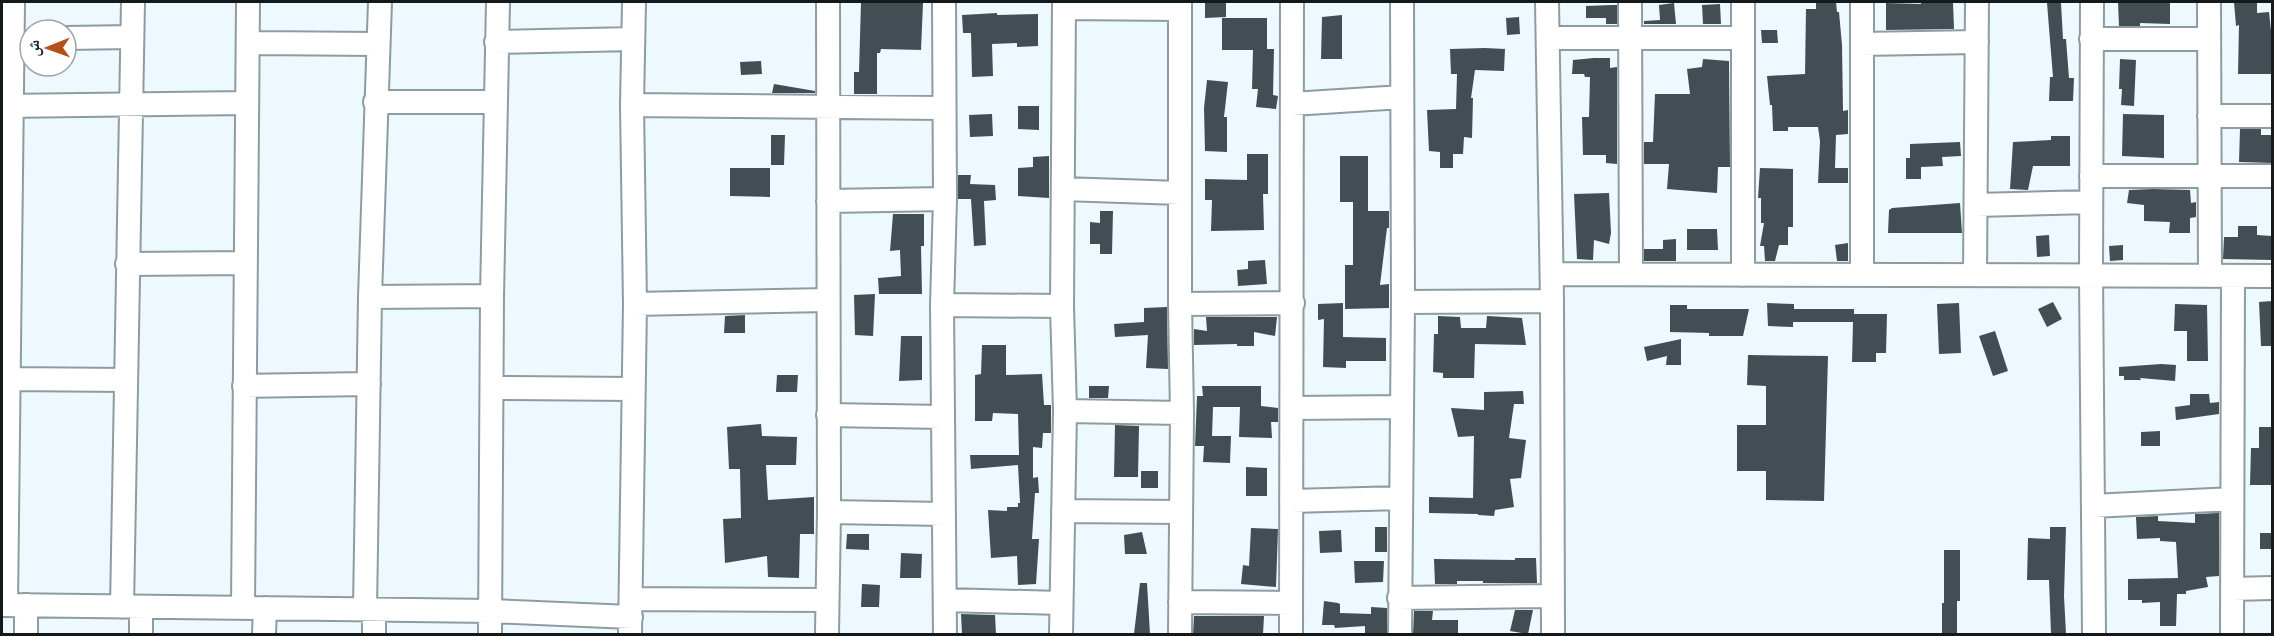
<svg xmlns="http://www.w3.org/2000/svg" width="2274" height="636" font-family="'Titillium Web','Noto Naskh Arabic',sans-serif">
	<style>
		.building { fill: #424e54 }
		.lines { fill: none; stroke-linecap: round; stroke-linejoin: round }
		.minor-casing { stroke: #8e9ca2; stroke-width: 26 }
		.minor { stroke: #fff; stroke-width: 22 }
	</style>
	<rect width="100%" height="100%" fill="#edf9fe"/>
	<path class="building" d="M861 2 923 3 921 50 881 49 880 53H877V94H854V72H859Z
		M1205 2H1226V17L1205 18Z
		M1816 2H1836L1837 12H1839L1842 45 1843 111 1848 110V134L1836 135 1835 168H1848V183H1818L1820 141 1818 127H1788V131H1773L1772 105H1770L1767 76 1805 74 1806 9H1816Z
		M1921 2H1953L1954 29 1886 30V3L1921 4Z
		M2118 2H2170V24L2140 23V26H2119Z
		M2234 2H2257V13L2269 12 2272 40 2271 74H2238L2239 25 2236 26Z
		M1674 3 1676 24H1644V21L1660 20 1659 5Z
		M2047 3H2061L2063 39H2066L2069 78H2074L2073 101H2049L2050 77H2053Z
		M1720 4 1721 24H1703L1702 5Z
		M1612 5H1617V24H1606V18H1586V6Z
		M997 13V15L1038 14V46L1017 47V43L992 44 993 76 972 77 971 33H963L962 15Z
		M1342 15V59H1321L1322 17Z
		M1519 17 1520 34 1507 35 1506 18Z
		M1222 18H1267V49H1274L1273 95 1278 96 1276 109 1256 107 1258 89H1252L1253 50H1222Z
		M1761 30H1777L1778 43H1762Z
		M1485 48 1505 49 1504 71 1475 70 1471 98H1473L1472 138 1464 137 1463 154H1453V168H1440V152L1429 151 1427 110 1456 109 1457 74H1451L1450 49Z
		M1594 58H1610V68L1617 67V164L1606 163V155H1583L1582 117H1589L1590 77H1585L1584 74H1572L1573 60Z
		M1703 59 1729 61 1730 167H1718L1717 193 1667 189 1669 164H1644V142H1653L1655 94H1690L1687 69 1702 67Z
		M2120 59 2136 60 2134 106 2121 105 2122 89H2119Z
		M761 61 762 74 741 75 740 62Z
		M1207 80 1228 82 1224 117H1227V152L1205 151 1204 108Z
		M774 84 815 91V93H772Z
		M1018 106H1039V130L1018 129Z
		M992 114 993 136 970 137 969 115Z
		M2123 114 2164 115V158L2122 156Z
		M2240 129H2261V135H2272V163L2239 162Z
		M771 135H785L784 165H771Z
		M2051 136H2070V166H2033L2028 190 2010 189 2013 142 2051 140Z
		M1960 142 1961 156 1942 157 1943 166 1921 167V179H1906V158H1910V144Z
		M1247 154H1268V194H1263L1264 230 1211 231 1212 200H1205V179L1247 180Z
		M1049 156V198L1018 196V168L1033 167V157Z
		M1340 156H1368V211H1389V228H1387L1380 285 1389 284V308L1345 309V265H1353V202H1340Z
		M730 168H770V197L730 196Z
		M1760 168 1793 169V227H1788V245H1779L1775 261H1765L1764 246H1760L1764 223H1761V198H1758Z
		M958 175H971L970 184 995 185 996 200 984 201 986 245 974 246 971 199H958Z
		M2153 189 2190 190 2191 203 2196 202V217L2190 218V233H2169L2170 222 2144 221V205L2127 203 2129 190Z
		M1609 193 1611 233 1609 244 1594 240 1593 260 1577 259 1574 194Z
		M1960 203 1962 233H1888L1889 210 1892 208Z
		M1100 211H1113L1112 254H1100V244H1090V222L1100 223Z
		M893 214H924V246H921L922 294H879L878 278 901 276 900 250 890 251Z
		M2238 226H2257V235L2272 236V260L2223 259 2224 237H2238Z
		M1687 229H1717L1718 250H1687Z
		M2049 235 2050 256 2037 257 2036 236Z
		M1676 239V261H1644V249H1663V240Z
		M1848 243V261H1837L1835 245Z
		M2123 245V260L2110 261 2109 246Z
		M1265 260 1267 284 1238 286 1237 270 1248 269V261Z
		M875 294 873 336 855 335 854 295Z
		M2272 301V346H2261L2259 302Z
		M2053 302 2062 319 2047 327 2038 309Z
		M1343 303V337L1386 338V361H1346V368L1323 367 1324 319 1318 320V304Z
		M1767 303 1794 304V309H1854V314H1887L1886 353H1876V362H1852L1853 322H1793V327L1768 326Z
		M1959 303 1961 353 1939 354 1937 304Z
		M2175 304 2207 305 2208 361H2187V331H2174Z
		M1670 305H1687V309H1749L1743 336H1709V333L1670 332Z
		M1167 307 1168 369 1146 368 1148 335 1115 337 1114 324 1144 322V308Z
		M745 315V333H724L725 316Z
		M1438 316 1460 317 1461 328H1486L1487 316 1522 318 1526 345 1475 344 1474 378H1443V373L1433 372 1434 334H1438Z
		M1206 317H1277L1275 336 1254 332V346H1237V344L1194 345V329L1207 331Z
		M1995 331 2008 371 1993 376 1979 336Z
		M901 336H922V380L899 381Z
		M1681 339V365H1666L1667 356 1647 361 1644 347Z
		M982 345H1006V375L1042 374 1044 405H1051V433H1043L1042 448 1033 447V478L1038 477 1039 493H1035L1032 539H1039L1036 584 1018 585 1017 556 991 558 988 510 1007 511V507H1018V503H1020L1018 465 971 469 970 455H1019L1018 414 993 413 992 421H975V375L981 374Z
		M1748 355 1828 356 1824 501 1766 500V471H1737V425H1766V386L1747 385Z
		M2161 364 2176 365 2175 381 2140 378 2141 380H2124V376H2119V367Z
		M777 375H798L797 392H776Z
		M1089 386H1109L1108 398H1089Z
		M1202 386H1261V406L1278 408V422H1271L1272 438 1239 437 1240 407H1213L1212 436H1231L1230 463 1203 462 1204 446H1195L1197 396H1203Z
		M1523 391 1524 404H1514L1509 438 1526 440 1521 478 1510 479 1514 507 1495 510 1494 516 1478 515V514L1429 513V497L1473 498 1474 436 1458 437 1451 408 1484 410V392Z
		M2190 394H2209L2210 403 2219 402V414L2176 420 2175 407 2190 405Z
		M761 424 762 436 797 437 796 465H766L768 500 814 497V534H800L799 578 768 577 767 556 725 563 723 519 741 518 740 469H729L727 427Z
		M1115 425 1139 426 1138 477H1114Z
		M2259 427H2272V485H2250L2251 448H2259Z
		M2160 431V446H2141V432Z
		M1246 467 1267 468V496H1246Z
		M1141 471H1158V488H1141Z
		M2219 513V576L2206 577 2208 587 2186 591V594H2177L2176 626H2160V602L2142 603V600H2128V579L2178 578 2176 542 2160 541V538L2137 539 2136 517 2158 516V521L2195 523V514Z
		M1375 527H1387V552H1375Z
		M2050 527H2066L2064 596 2066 634H2051L2049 580H2027L2028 538 2050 539Z
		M1251 528 1278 529 1276 587 1241 584 1243 565 1249 566Z
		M1341 530 1342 552 1320 553 1319 531Z
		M1142 532 1147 554H1125L1124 535Z
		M2260 533H2272V549H2260Z
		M847 534H869V550L846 549Z
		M1944 550H1960V601H1957V634H1942V603H1944Z
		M901 553 922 554 921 578H900Z
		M1515 558H1536L1537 583H1483V581H1457V584H1435L1434 559 1515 560Z
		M1354 561H1384L1383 582 1355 583Z
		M1140 583H1147L1150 634H1134Z
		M862 584 880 585 879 607H861Z
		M1324 601 1338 603 1340 604V613L1371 614V607L1387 608V634H1365V626L1335 628 1334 625H1322Z
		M1515 610H1533L1528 634 1510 631Z
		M1414 611H1433L1432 620H1458V634H1413Z
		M961 614 995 615 996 634H962Z
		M1194 616H1264L1263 634H1193Z"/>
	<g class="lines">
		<defs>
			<path id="minor" d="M944 2 945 199 942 305 945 634
				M1547 2 1552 301 1553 634
				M1630 2 1631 274
				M2092 2 2091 275 2094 634
				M2209 2 2210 276
				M1064 8 1180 9
				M66 38 132 37
				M1548 38H1743
				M2091 39H2209
				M496 42 633 39
				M248 43 377 44
				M1862 44 1977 42
				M375 102H495
				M1292 104 1402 97
				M632 105 944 108
				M2 106 247 103
				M2209 116H2272
				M2091 176H2272
				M1063 189 1180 193
				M828 201 945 199
				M1976 205 2091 202
				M127 264 245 263
				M1552 274 2272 276
				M1743 275V2
				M1862 275V2
				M1975 275 1977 2
				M370 297 492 296
				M1403 302 1552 301
				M635 304 828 300
				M1180 304 1293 303
				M942 305 1062 306
				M8 379 126 380
				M244 386 369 384
				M493 388 633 389
				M1292 408 1401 407
				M1065 411 1182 413
				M828 415 943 417
				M1291 501 1401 498
				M2093 506 2232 499
				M1063 511 1180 512
				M829 512 944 514
				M2232 589 2272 588
				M1399 598 1552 596
				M631 599 827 600
				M945 600 1061 603
				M1180 602 1291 603
				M2 605 490 611 631 617
				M6 605 13 2
				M122 607 133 2
				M243 608 248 2
				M365 609 370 297 380 2
				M26 634V605
				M141 634V607
				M264 634 265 608
				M374 634V610
				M490 634 492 296 498 2
				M630 634 635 304 632 105 634 2
				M827 634 829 512 828 2
				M1061 634 1065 411 1062 306 1064 2
				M1180 634 1182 413 1180 304V2
				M1291 634 1292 2
				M1400 634 1403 302 1402 2
				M2232 634 2233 276"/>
		</defs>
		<use href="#minor" class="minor-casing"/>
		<use href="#minor" class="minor"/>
	</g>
	<rect width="2274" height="636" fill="none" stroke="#14191b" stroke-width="6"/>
	<g transform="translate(48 48) rotate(269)"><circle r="28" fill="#ffffff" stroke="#a1a3a4" stroke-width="1.5"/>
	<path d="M0-4.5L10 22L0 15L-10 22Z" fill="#b4511a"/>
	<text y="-9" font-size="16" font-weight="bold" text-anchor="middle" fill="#14191b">ش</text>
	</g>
</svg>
